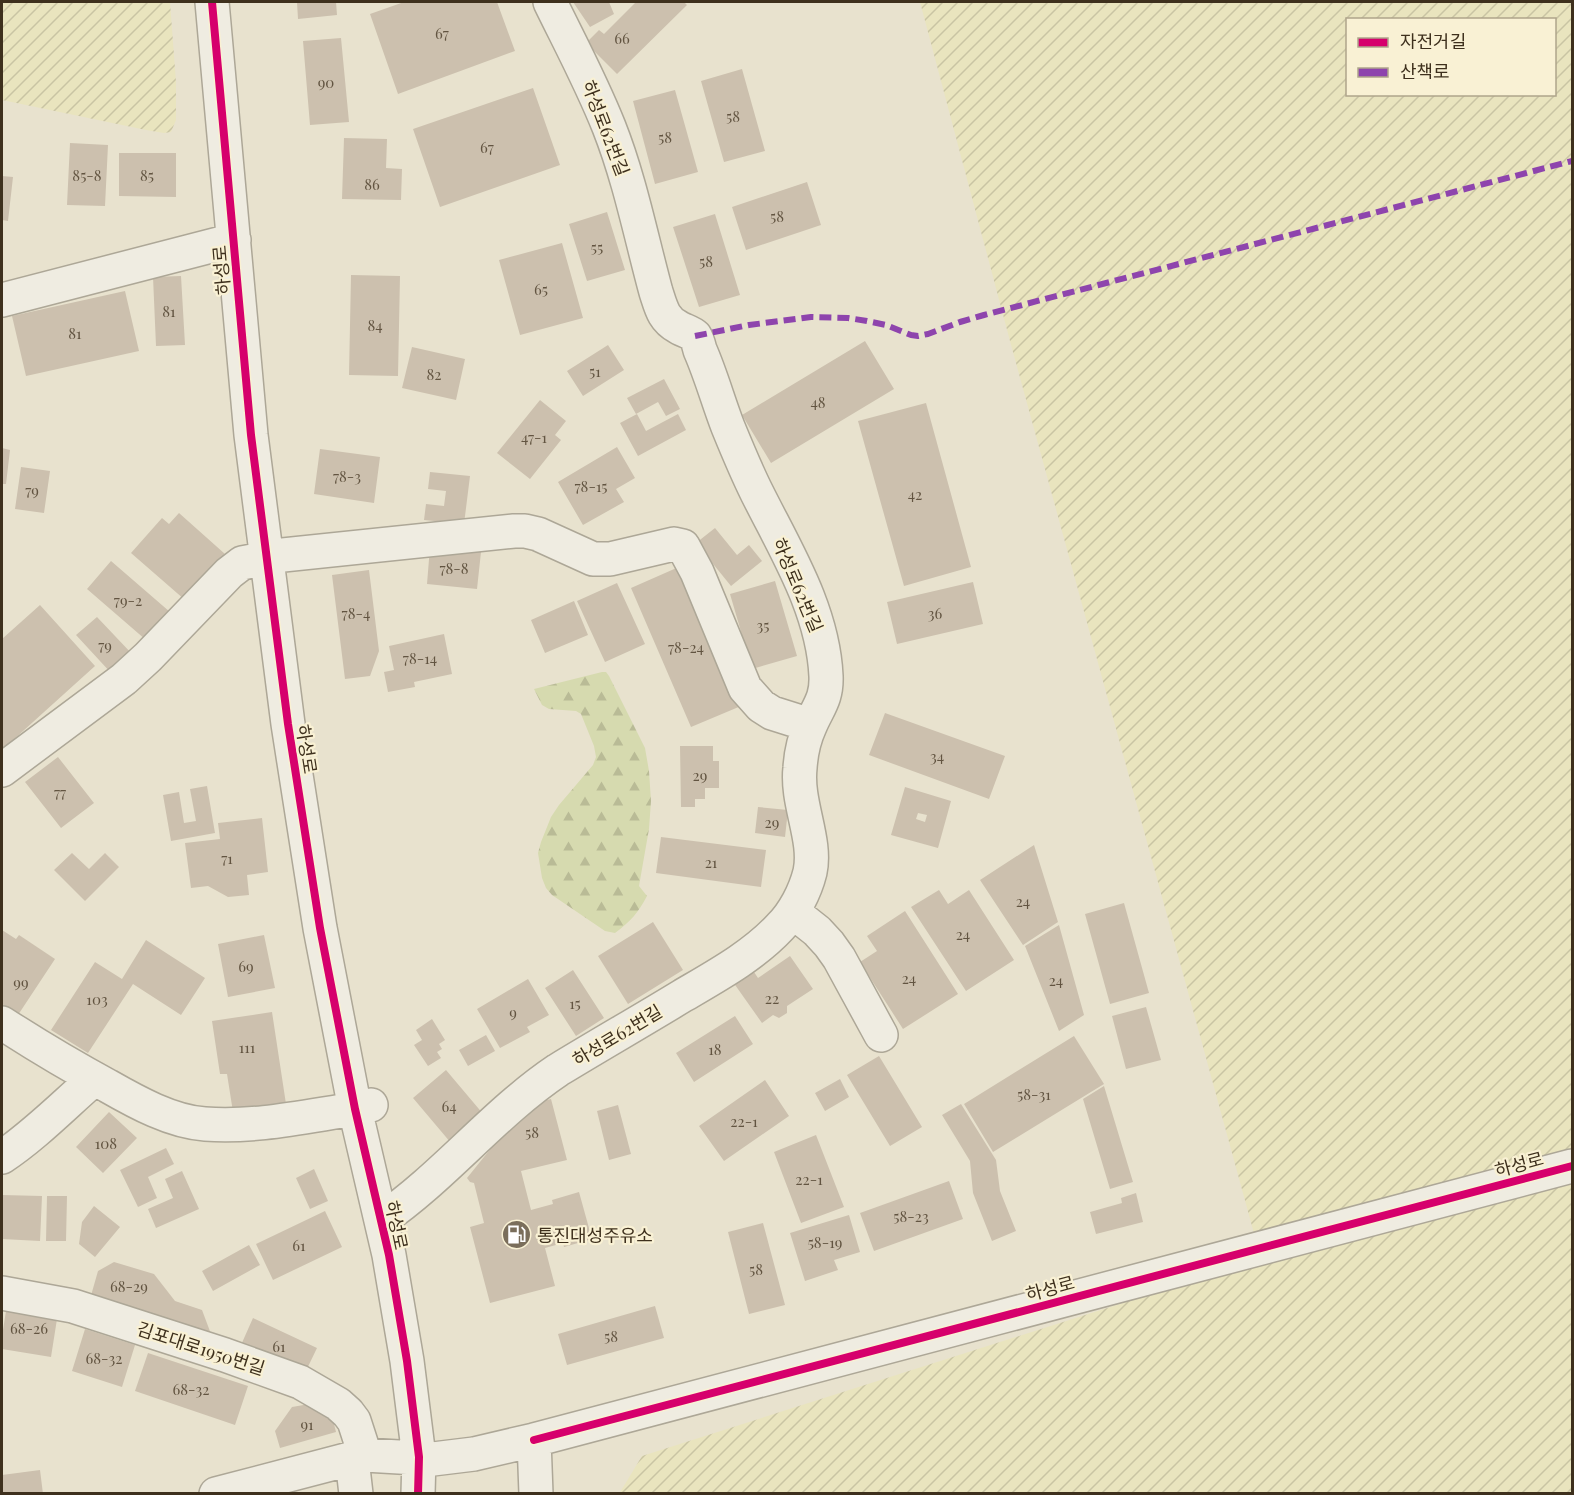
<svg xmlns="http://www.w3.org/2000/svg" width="1574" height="1495" font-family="'Playfair Display','Noto Sans KR',serif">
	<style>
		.farmland { fill: url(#farmland-furrows); fill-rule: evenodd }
		.forest { fill: url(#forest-firs) }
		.building { fill: #ccc0ae; fill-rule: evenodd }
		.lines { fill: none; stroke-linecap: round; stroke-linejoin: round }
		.minor-casing { stroke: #ada797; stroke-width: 36 }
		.minor { stroke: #efece1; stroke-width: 33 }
		.quiet { stroke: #8e44ad; stroke-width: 6; stroke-dasharray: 12 6; stroke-linecap: butt }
		.cycleway-casing { stroke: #f9f1d4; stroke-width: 11 }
		.cycleway { stroke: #d6006c; stroke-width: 8 }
		.labels { text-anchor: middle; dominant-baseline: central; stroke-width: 4.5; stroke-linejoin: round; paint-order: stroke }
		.number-label { font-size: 15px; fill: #625441 }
		.street-label { font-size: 18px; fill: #3e301d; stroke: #f9f1d4 }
		.poi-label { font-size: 18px; fill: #3e301d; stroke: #f9f1d4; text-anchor: start }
	</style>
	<defs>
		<pattern id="farmland-furrows" width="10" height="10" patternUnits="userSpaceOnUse" patternTransform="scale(1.5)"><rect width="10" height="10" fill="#e9e4be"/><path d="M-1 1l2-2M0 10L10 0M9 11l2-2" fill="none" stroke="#c9c4a3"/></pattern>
		<pattern id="forest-firs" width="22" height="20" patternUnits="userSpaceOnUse" patternTransform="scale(1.5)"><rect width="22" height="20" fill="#d6daaf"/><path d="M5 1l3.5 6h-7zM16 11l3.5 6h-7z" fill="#b9bb96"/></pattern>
	</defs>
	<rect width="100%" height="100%" fill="#e8e2ce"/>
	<path class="farmland" d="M2 2H170L176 82V120L171 132 164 133 146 130 2 100Z
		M920 2H1572V1493L619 1494 642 1456 1261 1259 1010 341ZM1348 20H1554V94H1348Z"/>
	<path class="forest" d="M602 672H606L609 676 645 748 649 771 651 801 649 829 639 886 647 896C638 913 631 921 615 933L605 931 552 895 546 888 542 878 538 853 541 842 551 817 559 805 593 765 596 757 594 746 581 714 576 711 549 709 542 705 534 689Z"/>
	<path class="building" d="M297 2H336L337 15 298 19Z
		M404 2H497L515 51 398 94 370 14Z
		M573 2H609L614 14 590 27Z
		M636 2H684L687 5 617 74 586 43 599 30 604 34Z
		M341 38 349 122 310 125 303 41Z
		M742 69 765 151 724 162 701 81Z
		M533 88 560 165 440 207 413 129Z
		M675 90 698 172 655 184 633 101Z
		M344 138 387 139 386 168 402 169 401 200 342 199Z
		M70 143 108 145 105 206 67 205Z
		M119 153H176V197L119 196Z
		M2 176 13 177 8 221 2 220Z
		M807 182 821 225 746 250 732 207Z
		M607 212 625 270 587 281 569 224Z
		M715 214 740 295 699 307 673 227Z
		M562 243 583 318 520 335 499 260Z
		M351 275 400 276 398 376 349 375Z
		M181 276 185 345 156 346 153 277Z
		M125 291 139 351 26 376 12 316Z
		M865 341 894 389 771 463 742 415Z
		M608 345 624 370 583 396 567 371Z
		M412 347 465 359 456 400 402 388Z
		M664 379 680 409 666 416 658 402 636 414 627 398Z
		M540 400 566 421 555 435 561 440 530 479 497 453Z
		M926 403 971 567 904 586 858 421Z
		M637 414 646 431 678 414 686 430 638 456 620 423Z
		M617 447 635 478 616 489 624 502 583 525 558 482Z
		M2 448 10 450 6 484H2Z
		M320 449 380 457 374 503 314 494Z
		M21 467 50 471 44 513 15 509Z
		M430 472 470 476 464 524 424 520 426 504 444 506 446 491 428 489Z
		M179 513 225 554 185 600 131 553 162 518 169 524Z
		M715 528 737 555 749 545 762 561 731 586 696 543Z
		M430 547 481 552 477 589 427 584Z
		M111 561 170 612 146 640 87 589Z
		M681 566 741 706 691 727 631 588Z
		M369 570 379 651 370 676 345 679 332 575Z
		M775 581 797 656 752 669 730 594Z
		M973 582 983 624 897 644 887 602Z
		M617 583 645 644 605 662 577 601Z
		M574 601 588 635 545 653 531 620Z
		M40 605 95 666 2 750V639Z
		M97 617 133 655 112 674 76 635Z
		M444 634 452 674 414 682 415 687 388 692 384 672 394 670 389 646Z
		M885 713 1005 756 989 799 869 755Z
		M680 746H713V761H719V788H705V799H695V807H681Z
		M58 757 94 803 61 828 25 782Z
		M207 786 215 833 171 841 163 795 179 792 184 823 196 821 190 789Z
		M905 787 951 801 938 848 891 835ZM918 813 927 815 925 822 916 819Z
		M758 807 788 810 785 837 755 833Z
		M262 818 268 872 247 875 249 895 228 897 208 886 191 888 185 843 220 839 218 823Z
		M661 837 766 850 761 887 656 873Z
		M1034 845 1058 922 1023 945 980 880Z
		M72 853 89 869 105 853 119 867 85 901 54 870Z
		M939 890 948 904 969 890 1014 960 966 991 911 907Z
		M1124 903 1149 993 1110 1004 1085 914Z
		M905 911 958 994 903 1029 860 962 877 951 867 936Z
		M653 922 683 970 628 1004 598 956Z
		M1059 925 1084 1015 1059 1031 1025 946Z
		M2 930 16 939 19 935 55 959 18 1015 2 1004Z
		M264 935 275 988 228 997 218 944Z
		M146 940 205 978 181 1015 133 984 88 1053 51 1030 95 962 122 979Z
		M790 956 813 989 787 1006V1013L779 1018 773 1015 762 1023 733 982 752 969 758 978Z
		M573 970 604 1018 576 1036 545 988Z
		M528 979 549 1015 527 1027 530 1032 500 1048 477 1009Z
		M1146 1007 1161 1060 1126 1069 1112 1016Z
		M272 1012 286 1104 233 1112 227 1074H220L212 1021Z
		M735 1016 753 1044 694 1082 676 1053Z
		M432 1019 445 1040 439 1044 442 1049 437 1052 441 1058 428 1066 414 1045 422 1040 416 1030Z
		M486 1035 495 1051 468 1066 459 1050Z
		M1074 1036 1104 1084 993 1152 964 1104Z
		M879 1056 922 1127 890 1146 847 1075Z
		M446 1070 484 1115 451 1143 413 1098Z
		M840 1079 849 1097 825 1111 815 1093Z
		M765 1080 789 1116 724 1161 699 1126Z
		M1104 1086 1133 1182 1110 1189 1083 1099Z
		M551 1099 567 1160 521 1171 531 1210 553 1204 552 1200 579 1192 592 1239 564 1247 563 1243 545 1248 555 1286 490 1303 470 1227 484 1223 474 1183 470 1182 467 1178 526 1105Z
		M961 1104 996 1160 1000 1191 1016 1231 992 1241 973 1193 970 1161 942 1115Z
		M618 1105 631 1154 609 1160 597 1111Z
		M109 1112 137 1138 103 1173 76 1147Z
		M816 1135 844 1207 801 1223 774 1152Z
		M166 1148 174 1164 148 1177 157 1198 138 1207 120 1170Z
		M314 1169 328 1201 310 1209 296 1178Z
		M182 1171 199 1209 156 1228 148 1209 173 1198 165 1179Z
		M949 1181 963 1219 874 1251 860 1213Z
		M1136 1193 1143 1222 1096 1234 1090 1212 1122 1203 1121 1198Z
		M2 1195 42 1196 40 1241 2 1239Z
		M47 1196H67L66 1241H46Z
		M94 1206 120 1227 95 1257 79 1244 82 1222Z
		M325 1211 342 1247 273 1280 256 1244Z
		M849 1215 860 1252 834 1260 838 1270 805 1281 790 1233Z
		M763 1223 785 1305 749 1314 728 1232Z
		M249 1245 260 1265 213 1291 202 1271Z
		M114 1262 154 1274 175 1301 202 1310 211 1334 90 1299 98 1271Z
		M655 1306 664 1338 567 1365 558 1334Z
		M6 1311 57 1319 51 1357 2 1349V1336Z
		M253 1318 317 1348 304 1375 241 1345Z
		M85 1329 135 1345 122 1387 72 1371Z
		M148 1353 248 1386 235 1425 135 1391Z
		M315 1403 332 1416 336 1432 280 1448 275 1431 292 1407Z
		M40 1470 43 1494H2V1475Z"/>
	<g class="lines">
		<defs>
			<path id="minor" d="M212 2 251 435 288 724 320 928 355 1109 389 1255 407 1361 419 1457 418 1494
				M2 300 234 240
				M2 770 124 679 148 657 229 573 242 563 283 555 514 531H525L538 534 593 559H610L674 544 683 546 697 572 745 688 761 706 772 713 810 725
				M793 912 817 931 829 944 839 958 881 1035
				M2 1023C36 1045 71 1066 108 1086 136 1102 172 1122 205 1124 254 1128 307 1116 355 1109L371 1105
				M2 1157C35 1135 64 1105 94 1079
				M381 1220C445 1176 494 1113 558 1070 599 1045 641 1021 682 996 716 976 753 956 780 927 794 913 805 892 810 872 817 840 796 803 800 768 801 753 804 739 810 726 818 707 827 699 826 676 823 610 786 551 757 493 746 471 737 449 728 427 718 401 711 375 700 350 699 346 697 339 695 336 691 332 682 330 678 327 663 319 661 307 656 292 641 237 630 180 609 127 592 84 570 43 550 2
				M2 1293 73 1306 225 1355 300 1382 338 1404 348 1413 354 1421 365 1455
				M534 1440 1572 1166
				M352 1459 356 1494
				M216 1494 365 1455 433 1459 474 1454 534 1440 536 1494"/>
		</defs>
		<use href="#minor" class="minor-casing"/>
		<use href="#minor" class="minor"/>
		<path class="quiet" d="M695 336 749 325 811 317 848 318 867 321 886 325 911 335 918 336 928 334 960 322 984 315 1572 161"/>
		<defs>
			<path id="cycleway" d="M212 2 251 435 288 724 320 928 355 1109 389 1255 407 1361 419 1457 418 1494
				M534 1440 1572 1166"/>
		</defs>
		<use href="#cycleway" class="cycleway-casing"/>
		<use href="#cycleway" class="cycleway"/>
	</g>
	<defs>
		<symbol id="fuel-disc" viewBox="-11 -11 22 22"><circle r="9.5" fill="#7a6e5b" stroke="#f9f1d4"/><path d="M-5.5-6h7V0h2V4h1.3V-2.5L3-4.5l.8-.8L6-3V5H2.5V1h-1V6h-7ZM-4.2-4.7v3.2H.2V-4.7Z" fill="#fff"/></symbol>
	</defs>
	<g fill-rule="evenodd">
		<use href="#fuel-disc" x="500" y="1218" width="33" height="33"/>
	</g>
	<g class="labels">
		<g class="number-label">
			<text x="442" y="33">67</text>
			<text x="622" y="38">66</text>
			<text x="326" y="82">90</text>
			<text x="733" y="116">58</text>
			<text x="665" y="137">58</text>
			<text x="487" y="147">67</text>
			<text x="87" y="175">85-8</text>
			<text x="147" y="175">85</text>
			<text x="372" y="184">86</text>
			<text x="777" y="216">58</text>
			<text x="597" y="247">55</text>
			<text x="706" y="261">58</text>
			<text x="541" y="289">65</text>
			<text x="169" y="311">81</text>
			<text x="375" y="325">84</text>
			<text x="75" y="333">81</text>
			<text x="595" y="371">51</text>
			<text x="434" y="374">82</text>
			<text x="818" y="402">48</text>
			<text x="534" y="437">47-1</text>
			<text x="347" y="476">78-3</text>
			<text x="591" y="486">78-15</text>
			<text x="32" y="490">79</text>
			<text x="915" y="494">42</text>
			<text x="454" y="568">78-8</text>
			<text x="128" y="600">79-2</text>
			<text x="356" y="613">78-4</text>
			<text x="935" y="613">36</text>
			<text x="763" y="625">35</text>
			<text x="105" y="645">79</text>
			<text x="686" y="647">78-24</text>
			<text x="420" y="658">78-14</text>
			<text x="937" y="756">34</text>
			<text x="700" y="775">29</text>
			<text x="60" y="792">77</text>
			<text x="772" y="822">29</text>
			<text x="227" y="858">71</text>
			<text x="711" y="862">21</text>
			<text x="1023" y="901">24</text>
			<text x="963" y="934">24</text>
			<text x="246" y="966">69</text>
			<text x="909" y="978">24</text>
			<text x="1056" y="980">24</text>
			<text x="21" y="982">99</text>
			<text x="772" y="998">22</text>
			<text x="97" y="999">103</text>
			<text x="575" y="1003">15</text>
			<text x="513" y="1012">9</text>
			<text x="247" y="1047">111</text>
			<text x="715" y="1049">18</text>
			<text x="1034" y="1094">58-31</text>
			<text x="449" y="1106">64</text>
			<text x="744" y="1121">22-1</text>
			<text x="532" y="1132">58</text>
			<text x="106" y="1143">108</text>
			<text x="809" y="1179">22-1</text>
			<text x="911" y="1216">58-23</text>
			<text x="825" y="1242">58-19</text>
			<text x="299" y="1245">61</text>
			<text x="756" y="1269">58</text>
			<text x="129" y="1286">68-29</text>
			<text x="29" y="1328">68-26</text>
			<text x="611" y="1336">58</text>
			<text x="279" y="1346">61</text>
			<text x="104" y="1358">68-32</text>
			<text x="191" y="1389">68-32</text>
			<text x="307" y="1424">91</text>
		</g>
		<g class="street-label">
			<text transform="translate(606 128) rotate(69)">하성로62번길</text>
			<text transform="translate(221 270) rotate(-95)">하성로</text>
			<text transform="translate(798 585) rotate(67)">하성로62번길</text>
			<text transform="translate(307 749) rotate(81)">하성로</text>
			<text transform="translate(617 1035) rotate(-31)">하성로62번길</text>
			<text transform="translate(1519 1164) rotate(-15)">하성로</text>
			<text transform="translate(397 1225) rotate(78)">하성로</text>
			<text transform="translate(1050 1288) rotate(-15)">하성로</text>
			<text transform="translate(201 1348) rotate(18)">김포대로1950번길</text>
		</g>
		<g class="poi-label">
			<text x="537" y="1235">통진대성주유소</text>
		</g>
	</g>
	<rect width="1574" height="1495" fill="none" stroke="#3e301d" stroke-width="6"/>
	<rect x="1346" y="18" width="210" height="78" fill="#f9f1d4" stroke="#aea48b" stroke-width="1.5"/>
	<rect x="1358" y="38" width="30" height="9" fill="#d6006c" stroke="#aea48b" stroke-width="1.5"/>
	<text x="1400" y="48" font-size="18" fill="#3e301d">자전거길</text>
	<rect x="1358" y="68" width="30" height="9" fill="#8e44ad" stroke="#aea48b" stroke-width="1.5"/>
	<text x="1400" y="78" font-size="18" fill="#3e301d">산책로</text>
</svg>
